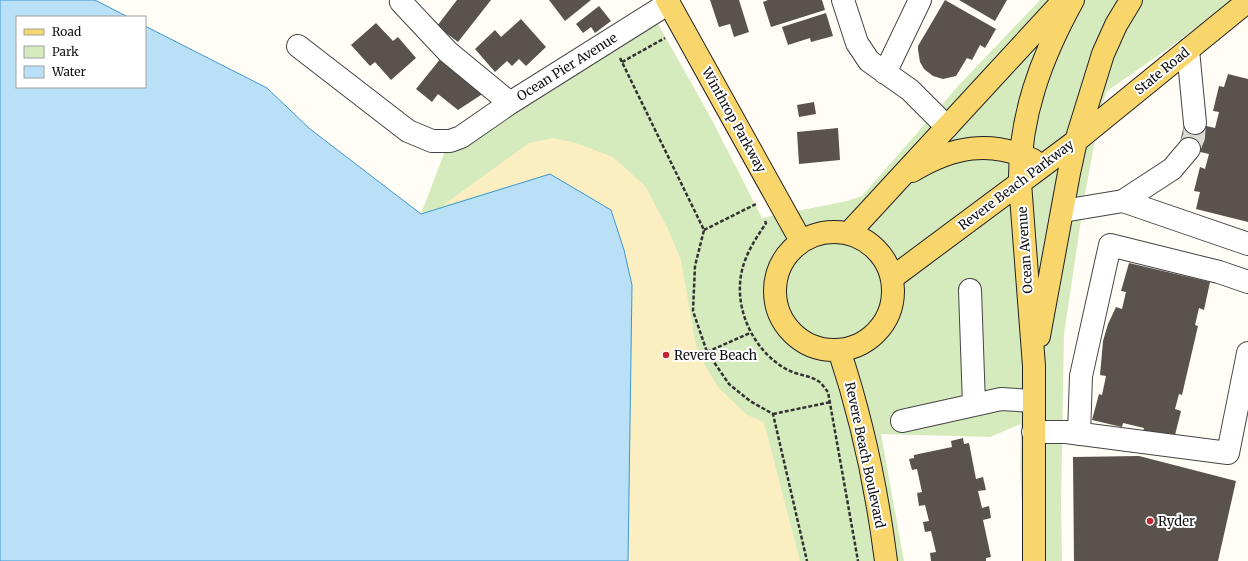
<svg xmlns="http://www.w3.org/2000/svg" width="1248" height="561" font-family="Merriweather,serif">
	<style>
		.green { fill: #d5ebbd }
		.sand { fill: #fbeec1 }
		.water { fill: #b9e0f7; stroke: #3f96cf }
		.building { fill: #5a524d }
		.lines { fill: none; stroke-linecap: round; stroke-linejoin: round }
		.minor-tunnel { stroke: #dbdad3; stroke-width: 22; stroke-dasharray: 22 11; stroke-linecap: butt }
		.minor-casing { stroke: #444; stroke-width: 24 }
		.major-casing { stroke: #222; stroke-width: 24 }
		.path { stroke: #333; stroke-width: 2.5; stroke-dasharray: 4 2; stroke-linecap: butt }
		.minor { stroke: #fff; stroke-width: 22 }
		.major { stroke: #f9d66b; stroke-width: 22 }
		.poi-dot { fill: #c4262e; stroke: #fff; stroke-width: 1.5 }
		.labels { text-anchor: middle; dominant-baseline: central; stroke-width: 4; stroke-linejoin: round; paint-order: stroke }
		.street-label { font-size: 13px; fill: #111; stroke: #fff }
		.poi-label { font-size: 13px; fill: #111; stroke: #fff; text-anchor: start }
	</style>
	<rect width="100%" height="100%" fill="#fffdf5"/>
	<path class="green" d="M1040 0H1234L1166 50 1107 91 1101 108 1085 194 1064 334 1061 503 1062 561H1025L1020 467 1021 424 990 437 881 434 904 561H628L632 285 421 214 445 151 623 46 657 22 711 118 762 218 847 201 862 196 959 85Z"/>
	<path class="sand" d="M553 138 576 143 613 157 645 186 668 229 681 260 696 346 705 365 718 387 747 415 764 422 800 561H628L632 285 576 190 550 174 442 206 529 143Z"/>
	<path class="water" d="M0 0H95L128 17H17V87H145V26L267 88 310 129 421 214 550 174 611 210 624 250 632 285 628 561H0Z"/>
	<path class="building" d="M457 0H491L458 42 437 26Z
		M549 0H591L565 21Z
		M710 0H739L749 32 734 37 730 24 719 27Z
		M768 0H822L825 10 771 27 763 2Z
		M945 0 996 29 985 48 980 45 972 60 967 58 956 76 943 79 933 76 924 69 920 62 918 50V46Z
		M959 0H1007L995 21Z
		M599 6 611 21 595 33 591 27 583 33 576 24Z
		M826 13 833 36 811 42 810 38 788 45 782 27Z
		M521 19 546 47 526 66 519 59 512 66 507 61 495 72 475 49 495 30 501 37Z
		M376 23 393 41 398 37 416 58 391 80 375 62 370 66 351 45Z
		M441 58 484 93 458 110 438 94 432 102 416 89Z
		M1228 74 1248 79V222L1196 209 1200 192 1194 191 1200 167 1205 169 1209 154 1179 147 1185 121 1215 128 1219 112 1213 111 1219 86 1224 87Z
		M814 102 816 114 799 117 797 105Z
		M838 128 840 160 799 164 797 132Z
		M1129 263 1210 282 1204 310 1199 308 1195 325 1198 326 1182 395 1179 394 1175 409 1181 411 1174 439 1143 432 1144 428 1123 423 1122 427 1092 420 1099 394 1102 395 1106 376 1100 375 1103 341 1108 324 1116 307 1122 309 1126 292 1121 291Z
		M963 438 964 444 969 443 976 479 983 477 986 490 978 491 982 508 989 506 991 518 983 520 991 557 986 558V561H931L930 553 936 552 931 531 925 532 923 522 929 521 925 505 919 506 917 493 922 492 917 469 912 470 909 459 914 458V455L952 447 951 441Z
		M1139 456 1236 481 1218 561H1074L1073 457Z"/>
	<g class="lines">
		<path class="minor-tunnel" d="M1189 149 1194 137 1195 123"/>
		<defs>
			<path id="minor" d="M402 0 401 2 448 52 510 103
				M843 0 857 43 869 61 910 90 947 127
				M298 46 408 131 432 141H450L461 137 510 103 669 3
				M1188 50 1195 123
				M885 73 920 0
				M1123 201 1248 244
				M1063 211 1123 201 1172 169 1189 149
				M970 290 974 405
				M902 421 1001 399 1034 401
				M1033 432H1066L1228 453 1248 353
				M1079 434 1081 376 1110 245 1219 272 1248 282"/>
			<path id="major" d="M667 0 801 241
				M912 171C952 147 990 139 1033 160
				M775 291a59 59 0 1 1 118 0a59 59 0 1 1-118 0Z
				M849 233 1064 0
				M892 278 1076 141 1248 1
				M1039 336 1069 173 1076 141 1103 54 1116 25 1131 0
				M839 350C862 419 877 490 886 561
				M1034 561V366L1020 183C1019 117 1041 58 1073 0"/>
		</defs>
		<use href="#minor" class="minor-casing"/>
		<use href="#major" class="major-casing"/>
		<path class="path" d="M620 58 704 230 695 266 693 311 707 352 729 384 750 401 773 414 807 561
			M622 62 665 38
			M765 221 766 223C759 234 751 245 746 258 729 298 749 348 786 369 796 375 809 375 818 381 822 383 825 389 828 392L858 561
			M704 230 756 204
			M707 352 750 333
			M773 414 831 402"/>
		<use href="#minor" class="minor"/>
		<use href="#major" class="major"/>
	</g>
	<g class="poi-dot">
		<circle cx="666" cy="355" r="4"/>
		<circle cx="1150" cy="521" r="4"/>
	</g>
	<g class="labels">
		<g class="street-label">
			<text transform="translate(567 67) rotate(-32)">Ocean Pier Avenue</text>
			<text transform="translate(1162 71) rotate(-39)">State Road</text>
			<text transform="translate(734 120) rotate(61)">Winthrop Parkway</text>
			<text transform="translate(1016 185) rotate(-37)">Revere Beach Parkway</text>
			<text transform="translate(1025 250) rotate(-94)">Ocean Avenue</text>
			<text transform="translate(865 455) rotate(78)">Revere Beach Boulevard</text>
		</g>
		<g class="poi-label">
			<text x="674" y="355">Revere Beach</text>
			<text x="1158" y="521">Ryder</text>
		</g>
	</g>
	<rect x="16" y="16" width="130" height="72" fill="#ffffff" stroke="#a0a0a0"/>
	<rect x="24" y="29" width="20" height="6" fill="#f9d66b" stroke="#a0a0a0"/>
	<text x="52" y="36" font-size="12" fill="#111111">Road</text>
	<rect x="24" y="46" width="20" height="12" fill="#d5ebbd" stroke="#a0a0a0"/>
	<text x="52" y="56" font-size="12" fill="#111111">Park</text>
	<rect x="24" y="66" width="20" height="12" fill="#b9e0f7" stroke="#a0a0a0"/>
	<text x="52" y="76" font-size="12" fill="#111111">Water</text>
</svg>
